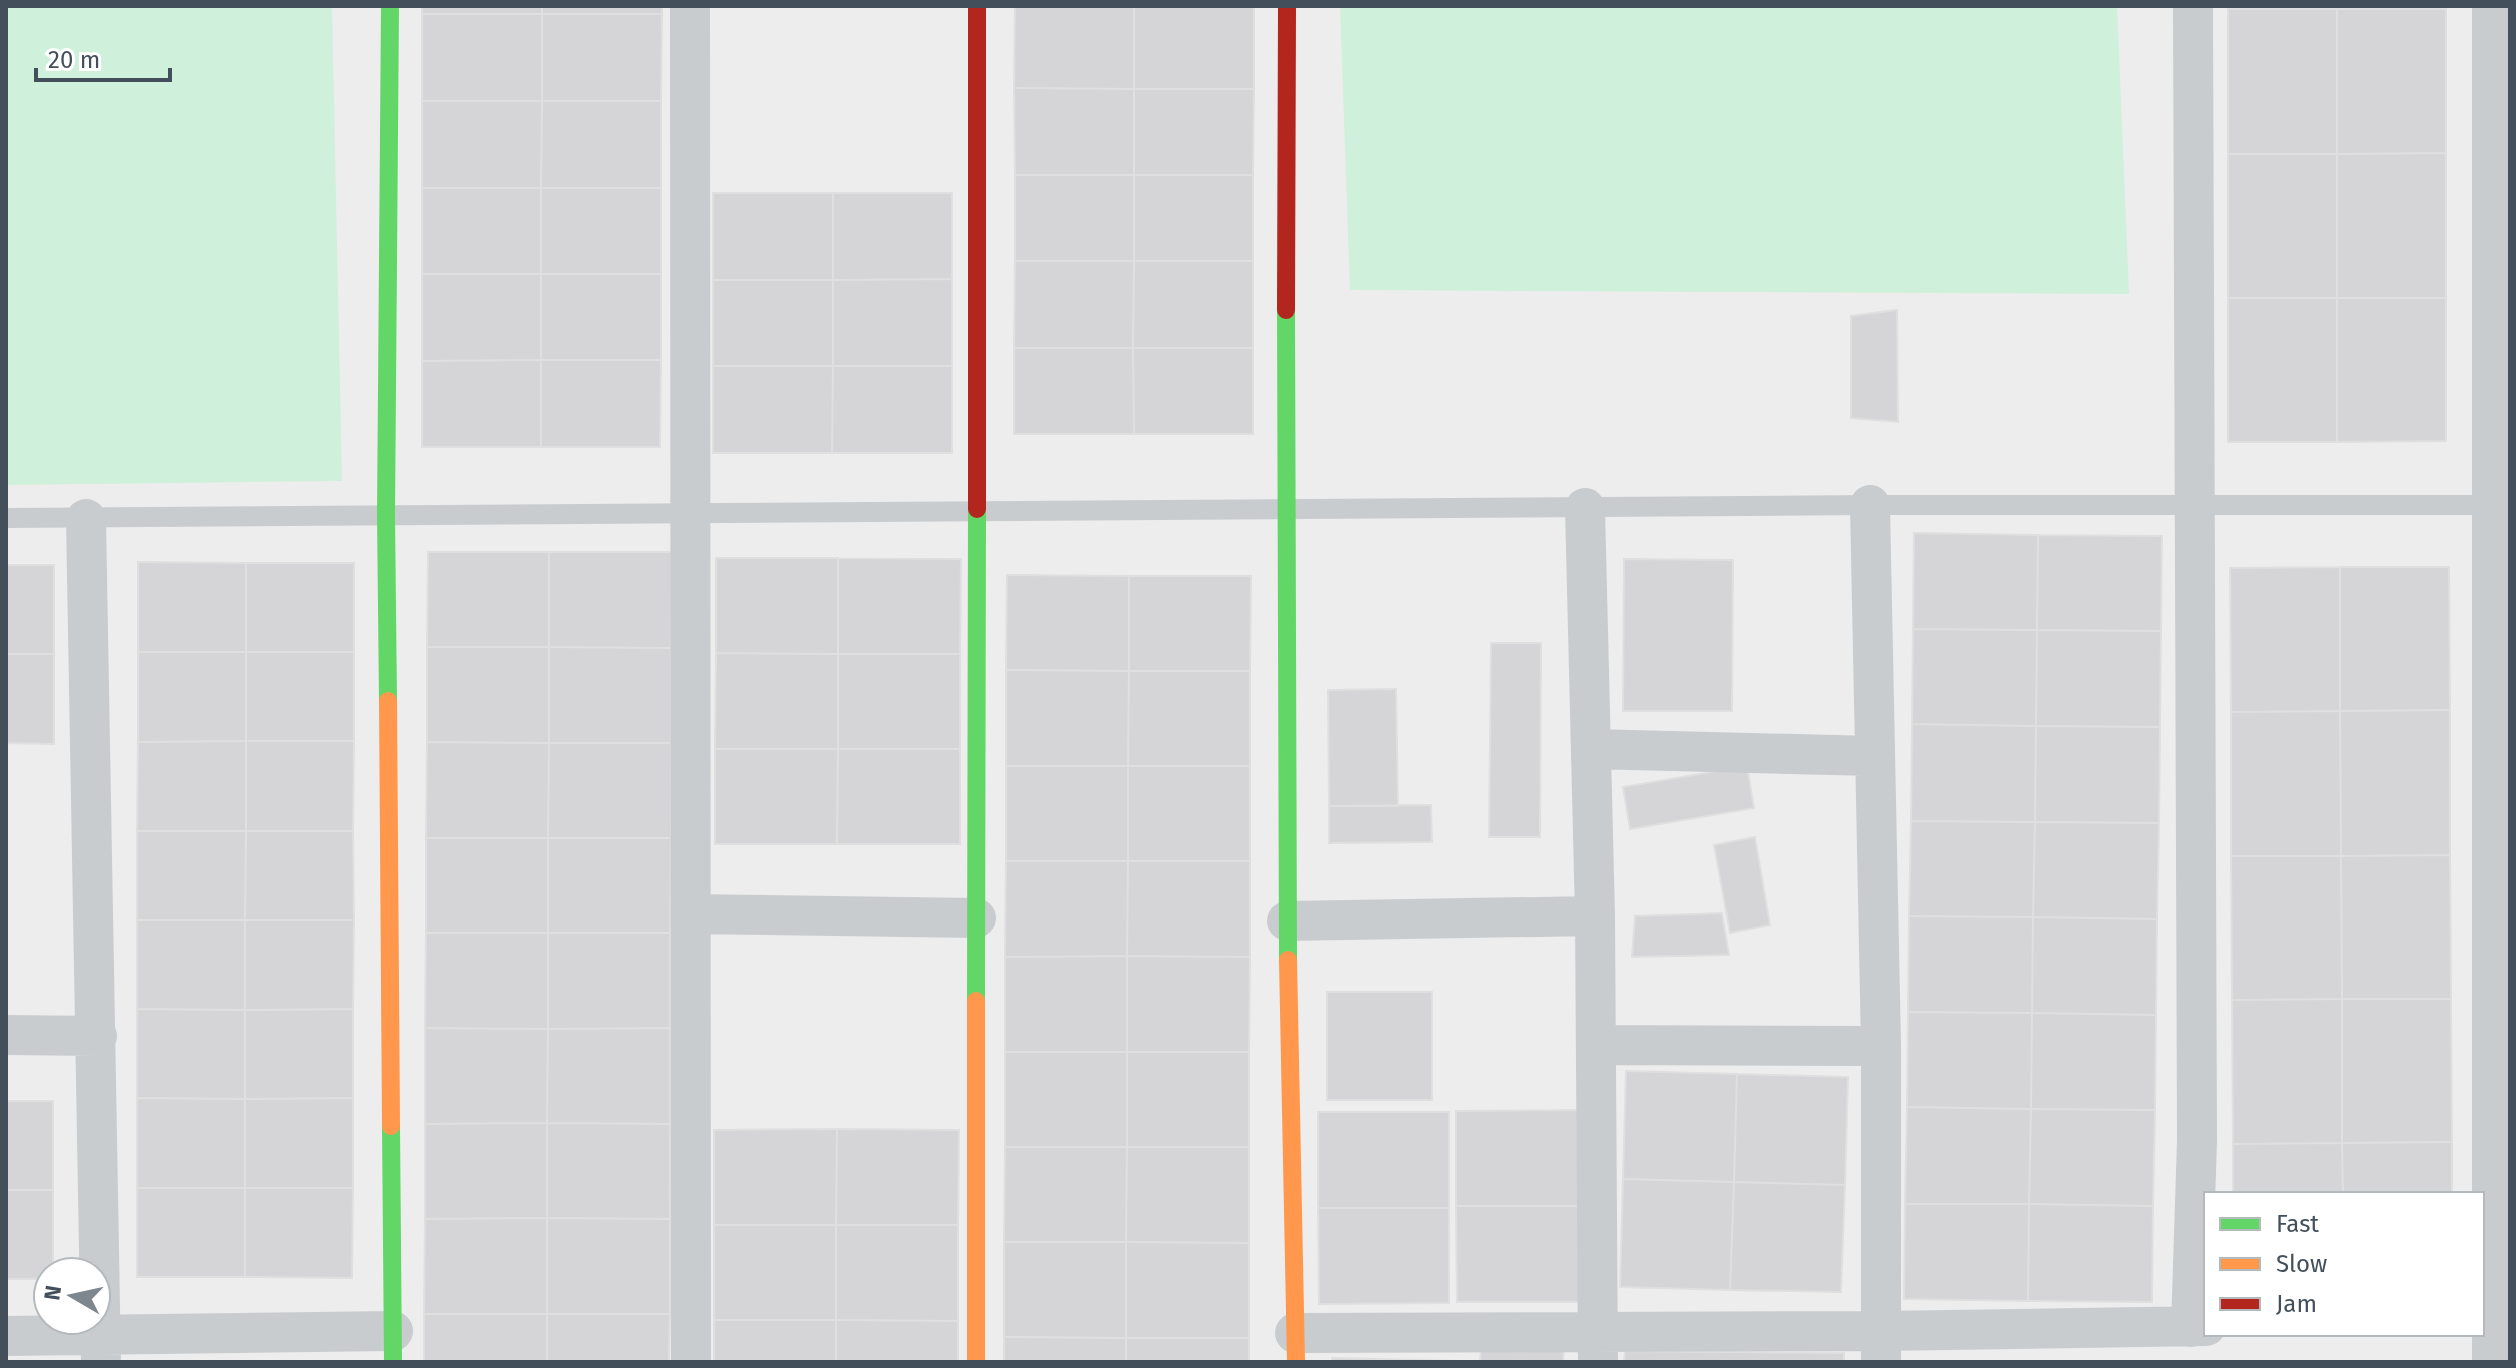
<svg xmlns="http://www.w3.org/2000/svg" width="2516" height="1368" font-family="'Fira Sans',sans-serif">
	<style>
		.green { fill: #cff0db }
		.building { fill: #d5d5d7; stroke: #dfdfe0; stroke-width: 2 }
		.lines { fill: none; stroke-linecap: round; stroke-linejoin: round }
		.lane { stroke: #c9ccce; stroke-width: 20 }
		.street { stroke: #c9ccce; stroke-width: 40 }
		.fast { stroke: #63d668; stroke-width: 18 }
		.slow { stroke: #ff974d; stroke-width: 18 }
		.jam { stroke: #b3261e; stroke-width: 18 }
	</style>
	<rect width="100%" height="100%" fill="#eeeded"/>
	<path class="green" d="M6 6H332L342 481 6 485Z
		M1340 6H2117L2129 294 1350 290Z"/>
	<path class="building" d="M422 6H542V14H422Z
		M542 6H662V14H542Z
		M1015 6H1134V89L1014 88Z
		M1134 6H1254V89H1134Z
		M2228 6H2337V9H2228Z
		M2337 6H2446V9H2337Z
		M2228 9H2337V154H2228Z
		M2337 9H2446V153L2337 154Z
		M422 14H542V101H422Z
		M542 14H662L661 101H542Z
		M1014 88 1134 89V175H1015Z
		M1134 89H1254L1253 175H1134Z
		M422 101H542L541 188H422Z
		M542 101H661V188H541Z
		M2446 153V298H2337V154Z
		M2228 154H2337V298H2228Z
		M1015 175H1134V261H1015Z
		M1134 175H1253V261H1134Z
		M422 188H541V274H422Z
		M541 188H661V274H541Z
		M713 193H833V280H713Z
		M833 193H952V279L833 280Z
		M1015 261H1134L1133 348H1014Z
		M1134 261H1253V348H1133Z
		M422 274H541V360L422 361Z
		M541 274H661V360H541Z
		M952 279V366H833V280Z
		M713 280H833V366H713Z
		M2228 298H2337V442H2228Z
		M2337 298H2446V441L2337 442Z
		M1897 310 1898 422 1851 418V316Z
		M1014 348H1133L1134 434H1014Z
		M1133 348H1253V434H1134Z
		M541 360H661L660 447H541Z
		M541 360V447H422V361Z
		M713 366H833L832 453H713Z
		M833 366H952V453H832Z
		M1914 533 2038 535 2037 630 1913 629Z
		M2038 535 2162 536 2161 631 2037 630Z
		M428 552H549V647H427Z
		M549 552H672L671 648 549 647Z
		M716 558H838V654L716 653Z
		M838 558 961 559 960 654H838Z
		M1624 559 1733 560 1732 711H1623Z
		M138 562 246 563V652H138Z
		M246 563H354V652H246Z
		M6 565H54V654H6Z
		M2340 567H2449L2450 710 2340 711Z
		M2340 567V711L2231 712 2230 568Z
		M1007 575 1129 576V671L1006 670Z
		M1129 576H1251L1250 671H1129Z
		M1913 629 2037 630 2036 726 1912 724Z
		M2037 630 2161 631 2160 727 2036 726Z
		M1491 643H1541L1540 837H1489Z
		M427 647H549V743L427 742Z
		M549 647 671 648V743H549Z
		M138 652H246V741L138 742Z
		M246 652H354V741H246Z
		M716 653 838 654V749H715Z
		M6 654H54V744L6 743Z
		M838 654H960V749H838Z
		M1006 670 1129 671 1128 766H1006Z
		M1129 671H1250V766H1128Z
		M1396 689 1398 806H1329L1328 690Z
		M2450 710V855L2341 856 2340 711Z
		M2340 711 2341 856H2231V712Z
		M1912 724 2036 726 2035 822 1911 821Z
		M2036 726 2160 727 2159 823 2035 822Z
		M246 741H354L353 831H246Z
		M246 741V831H137L138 742Z
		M427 742 549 743 548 838H426Z
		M549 743H671V838H548Z
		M715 749H838L837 844H715Z
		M838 749H960V844H837Z
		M1006 766H1128V861H1006Z
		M1128 766H1250V861H1128Z
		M1747 766 1754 808 1630 829 1623 787Z
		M1431 805 1432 842 1329 843V806Z
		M1911 821 2035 822 2033 917 1909 916Z
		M2035 822 2159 823 2157 919 2033 917Z
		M137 831H246L245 920H137Z
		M246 831H353L354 920H245Z
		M1755 837 1770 925 1730 933 1714 845Z
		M426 838H548V933H426Z
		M548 838H671L670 933H548Z
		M2450 855 2451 999H2342L2341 856Z
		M2231 856H2341L2342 999 2232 1000Z
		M1006 861H1128L1127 956 1005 957Z
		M1128 861H1250V957L1127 956Z
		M1722 913 1729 955 1632 957 1635 916Z
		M1909 916 2033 917 2032 1013 1908 1012Z
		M2033 917 2157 919 2156 1015 2032 1013Z
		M137 920H245V1010L137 1009Z
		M245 920H354L353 1009 245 1010Z
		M426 933H548V1029L425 1028Z
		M548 933H670V1028L548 1029Z
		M1127 956 1250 957 1249 1052H1127Z
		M1127 956V1052H1005V957Z
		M1327 992H1432V1100H1327Z
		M2342 999H2451L2452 1142 2342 1143Z
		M2342 999V1143L2233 1144 2232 1000Z
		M137 1009 245 1010V1099L137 1098Z
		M353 1009V1098L245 1099V1010Z
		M1908 1012 2032 1013 2031 1109 1907 1107Z
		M2032 1013 2156 1015 2155 1110 2031 1109Z
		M425 1028 548 1029 547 1123 425 1124Z
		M670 1028V1124L547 1123 548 1029Z
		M1005 1052H1127V1147H1005Z
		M1127 1052H1249V1147H1127Z
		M1626 1071 1737 1074 1734 1182 1623 1179Z
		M1737 1074 1848 1077 1845 1185 1734 1182Z
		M137 1098 245 1099V1188H137Z
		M353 1098V1188H245V1099Z
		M6 1101H53V1190H6Z
		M1907 1107 2031 1109 2029 1204H1905Z
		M2031 1109 2155 1110 2153 1206 2029 1204Z
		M1587 1110V1206H1456V1111Z
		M1318 1112H1449V1208H1318Z
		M547 1123V1218L425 1219V1124Z
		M547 1123 670 1124V1219L547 1218Z
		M837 1129 836 1225H714V1130Z
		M837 1129 959 1130 958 1225H836Z
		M2452 1142V1194H2343L2342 1143Z
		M2342 1143 2343 1194H2233V1144Z
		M1005 1147H1127L1126 1242H1004Z
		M1127 1147H1249V1243L1126 1242Z
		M1623 1179 1734 1182 1730 1290 1620 1287Z
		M1734 1182 1845 1185 1841 1292 1730 1290Z
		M137 1188H245V1277H137Z
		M245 1188H353L352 1278 245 1277Z
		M6 1190H53V1272H48V1279H6Z
		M1905 1204H2029L2028 1301 1904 1299Z
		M2029 1204 2153 1206 2152 1302 2028 1301Z
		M1456 1206H1587V1302H1457Z
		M1318 1208H1449V1303L1319 1304Z
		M547 1218V1314H424L425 1219Z
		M547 1218 670 1219V1314H547Z
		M714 1225H836V1320H714Z
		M836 1225H958V1321L836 1320Z
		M1004 1242H1126V1338L1004 1337Z
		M1126 1242 1249 1243V1338H1126Z
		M424 1314H547V1362H424Z
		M547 1314H670L669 1362H547Z
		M714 1320H836V1362H714Z
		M836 1320 958 1321V1362H836Z
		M1004 1337 1126 1338V1362H1004Z
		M1126 1338H1249V1362H1126Z
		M1481 1348 1564 1349 1563 1362H1480Z
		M1625 1351 1844 1353V1362H1624Z
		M1332 1358 1458 1361V1362H1332Z"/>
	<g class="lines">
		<path class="lane" d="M6 518 1870 505H2498"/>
		<path class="street" d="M690 6 691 1362
			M1870 505 1881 1046V1362
			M1585 508 1595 916 1598 1362
			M86 519 101 1362
			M1591 749 1874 756
			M693 914 976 918
			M1287 921 1595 916
			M6 1035 97 1036
			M1596 1045 1881 1046
			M2191 1327 2197 1141 2193 6
			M1295 1333 1881 1331 2206 1326
			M6 1336 393 1331
			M2492 1362V6"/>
		<path class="fast" d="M1286 310 1288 960
			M388 701 386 515 390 6
			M976 1001 977 509
			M391 1126 393 1362"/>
		<path class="slow" d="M388 701 391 1126
			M1288 960 1296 1362
			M976 1362V1001"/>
		<path class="jam" d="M1286 310 1287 6
			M977 509V6"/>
	</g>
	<rect width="2516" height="1368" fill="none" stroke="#43505b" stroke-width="16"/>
	<rect x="2204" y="1192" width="280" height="144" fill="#ffffff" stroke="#b4b9bd" stroke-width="2"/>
	<rect x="2220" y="1218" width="40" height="12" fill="#63d668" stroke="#b4b9bd" stroke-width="2"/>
	<text x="2276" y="1232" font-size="24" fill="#43505b">Fast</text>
	<rect x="2220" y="1258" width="40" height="12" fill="#ff974d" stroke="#b4b9bd" stroke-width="2"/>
	<text x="2276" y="1272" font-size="24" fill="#43505b">Slow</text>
	<rect x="2220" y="1298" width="40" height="12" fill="#b3261e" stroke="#b4b9bd" stroke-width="2"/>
	<text x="2276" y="1312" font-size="24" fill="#43505b">Jam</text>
	<g transform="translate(72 1296) rotate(279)"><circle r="38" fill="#ffffff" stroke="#b4b9bd" stroke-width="2"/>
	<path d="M0-6L14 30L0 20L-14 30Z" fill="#7f878e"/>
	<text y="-12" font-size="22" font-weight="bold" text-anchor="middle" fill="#43505b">N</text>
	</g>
	<path d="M36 68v12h134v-12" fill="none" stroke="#43505b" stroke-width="4"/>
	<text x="48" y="68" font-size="24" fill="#43505b" stroke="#ffffff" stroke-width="6" paint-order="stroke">20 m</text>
</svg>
